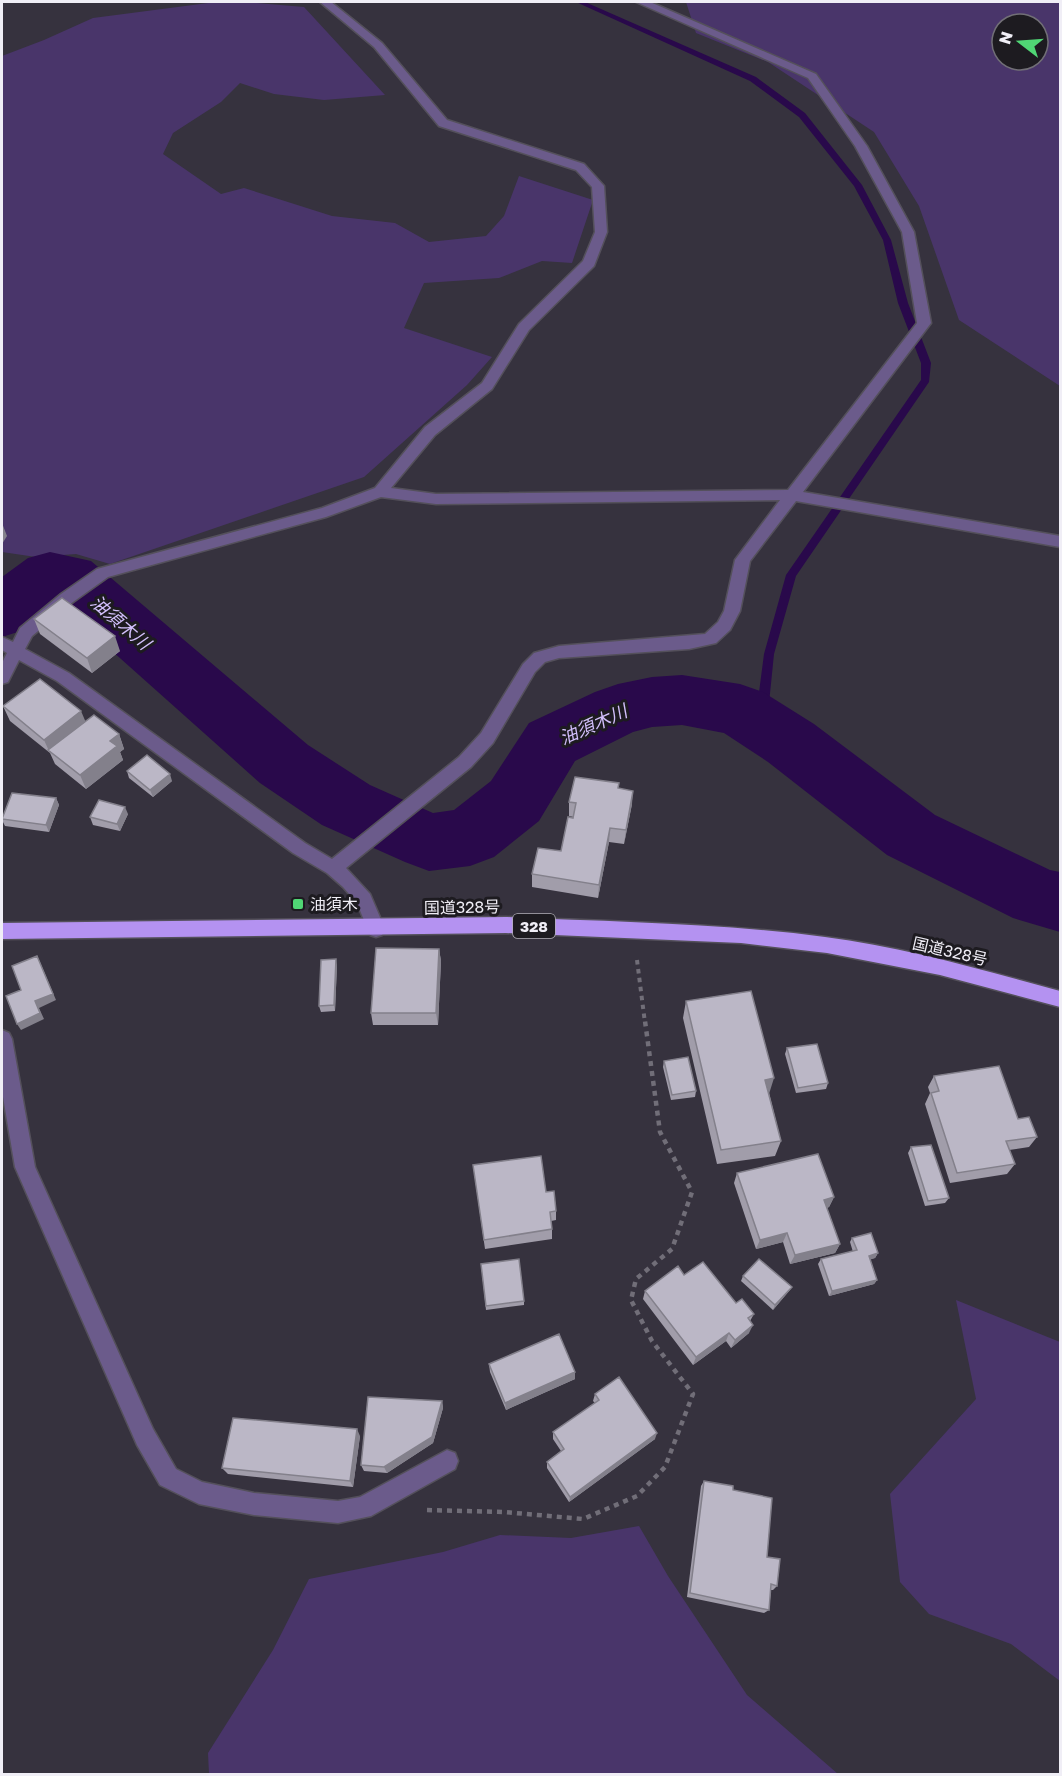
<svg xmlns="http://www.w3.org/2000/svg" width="1062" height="1776" font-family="'Golos Text','Noto Sans JP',sans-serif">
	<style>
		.green { fill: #49356a; fill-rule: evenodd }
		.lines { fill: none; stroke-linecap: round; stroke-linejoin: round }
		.stream { fill: #29094b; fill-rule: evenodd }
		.river { fill: #29094b; fill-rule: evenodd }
		.street-casing { stroke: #54505b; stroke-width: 3 }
		.highway-casing { stroke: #54505b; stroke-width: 3 }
		.path-far1 { stroke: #716e78; stroke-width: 4; stroke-dasharray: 4.5 4.5; stroke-linecap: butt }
		.path { stroke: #716e78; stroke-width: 4.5; stroke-dasharray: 5 5; stroke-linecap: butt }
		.street { fill: #6b5b8b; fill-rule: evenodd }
		.highway { fill: #b492f1; fill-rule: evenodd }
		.wall { fill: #a19daa }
		.shaded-wall { fill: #83808b }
		.building { fill: #bbb7c6; stroke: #83808b; stroke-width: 1.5 }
		.poi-dot { fill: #50d675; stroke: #1d1b20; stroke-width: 2 }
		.labels { text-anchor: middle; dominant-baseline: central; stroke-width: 6; stroke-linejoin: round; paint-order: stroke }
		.shield { fill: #1d1b20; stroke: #b1afb6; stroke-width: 1.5 }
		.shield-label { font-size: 15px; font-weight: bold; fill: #f0eef6 }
		.poi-label { font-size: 16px; fill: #f0eef6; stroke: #1d1b20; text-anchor: start }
		.street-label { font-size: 16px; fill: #f0eef6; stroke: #1d1b20 }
		.water-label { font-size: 18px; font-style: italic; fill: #d2bffb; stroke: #1d1b20 }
	</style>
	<rect width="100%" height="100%" fill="#36323e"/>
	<path class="green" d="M216 2H245L304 7 385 95 324 100 274 94 240 83 221 102 173 133 163 154 221 194 244 188 332 216 395 223 429 242 486 236 504 216 519 176 593 200 572 263 542 261 499 278 424 283 404 328 492 357 467 385 364 477 110 564 76 554 36 557 2 552V56L44 40 93 18Z
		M686 2H1060V386L959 320 919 206 874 132 768 62 696 33ZM1002 24H1038V60H1002Z
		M956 1300 1060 1342V1681L1011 1644 929 1614 900 1582 890 1494 976 1399Z
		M639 1526 668 1576 747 1695 838 1774H209L208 1753 273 1650 309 1579 443 1552 500 1535 571 1538Z"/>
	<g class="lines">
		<path class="stream" d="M576 2H585L756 77 805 113 862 185 891 240 908 303 931 363 929 382 796 576 774 654 767 723 761 727 755 723 764 654 786 575 921 380V363L898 303 883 240 854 186 799 117 750 81Z"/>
		<path class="river" d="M50 552 91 561 308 745 370 785 433 813 454 810 491 781 529 723 595 692 618 684 652 677 682 675 740 684 763 692 814 724 935 815 1050 870 1060 872V932L1013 918 887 855 768 762 724 733 682 725 652 727 633 732 575 761 539 821 494 857 470 866 429 871 405 862 322 825 260 783 56 601 24 630 2 637V577L28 558Z"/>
		<defs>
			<path id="street" d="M320 2H331L382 43 447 120 584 164 604 186 607 232 594 266 529 330 492 389 435 435 391 488 436 494 788 490 917 323 902 232 855 146 808 78 636 2H650L816 74 867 146 914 232 931 323 803 492 1060 536V547L796 501 750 561 740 611 730 630 716 643 689 649 559 658 545 662 535 672 493 743 471 767 346 868 370 894 385 929 382 935 376 937 370 935 357 903 343 887 327 873 293 853 57 681 19 660 8 682 2 684V663L7 653 2 650V637L13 642 20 628 61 594 97 569 322 508 375 488 425 427 482 383 519 324 583 261 595 232 592 187 576 170 439 126 374 47ZM381 497 436 504 780 500 735 560 724 611 718 622 705 634 559 646 534 653 523 664 481 733 459 757 332 859 305 843 69 673 25 649 32 636 73 602 108 577 326 517Z
				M2 1030 9 1033 12 1039 35 1167 153 1429 176 1469 202 1482 254 1493 338 1501 360 1497 447 1450 455 1453 458 1461 455 1469 371 1516 338 1523 254 1515 199 1504 160 1485 137 1445 15 1167 2 1091Z"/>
			<path id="highway" d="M506 917C612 922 719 923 825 937 904 947 982 970 1060 991V1007L940 975 827 953 741 943 506 933 2 939V923Z"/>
		</defs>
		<use href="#street" class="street-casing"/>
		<use href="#highway" class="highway-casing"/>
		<path class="path-far1" d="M637 960 645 1023"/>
		<path class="path" d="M427 1510 504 1512 583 1519 637 1496 665 1467 693 1394 652 1341 631 1300 636 1279 672 1249 692 1192 660 1132 645 1021"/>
		<use href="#street" class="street"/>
		<use href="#highway" class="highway"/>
	</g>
	<path class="wall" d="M34 619 120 651 92 673 40 634Z
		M3 706 86 721 119 734 124 749 120 752 123 760 86 789 55 764 50 753 10 721Z
		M127 771 172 781 153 797 129 778Z
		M619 788 632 804 624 844 609 842 598 898 532 887V874L561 851 574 817 569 816V802Z
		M56 798 59 805 49 832 5 826 2 820V817Z
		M128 814 120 831 93 825 90 817Z
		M439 949 441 961 438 1025H373L371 1013Z
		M337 965 335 1011 321 1012 319 1006Z
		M686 1001 769 1093 781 1141 775 1156 717 1164 683 1018Z
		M787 1048 828 1083 826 1089 796 1093 785 1054Z
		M664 1061 696 1091 695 1097 671 1100 663 1067Z
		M934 1076 1018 1119 1037 1137 1029 1147 1009 1150 1015 1164 1007 1174 950 1183 925 1104 930 1093 928 1087Z
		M911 1147 949 1198 945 1203 925 1206 908 1153Z
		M473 1165 546 1192 556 1211V1220L551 1221 552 1229V1239L485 1249Z
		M737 1173 834 1197 829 1207 827 1208 840 1244 835 1253 790 1264 783 1242 756 1249 734 1183Z
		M852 1238 878 1253 875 1258 870 1259 877 1280 874 1284 829 1296 818 1264 821 1259 853 1252 850 1242Z
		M481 1264 524 1301V1305L486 1310Z
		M743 1276 792 1287 789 1291 773 1310 741 1281Z
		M645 1291 736 1303 754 1314 750 1321 749 1333 731 1348 726 1341 693 1365 643 1299Z
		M489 1364 575 1372V1379L506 1410 490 1372Z
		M595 1394 655 1439 569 1502 547 1468V1462L561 1451 553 1439V1432L595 1403 593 1401Z
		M442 1401 443 1408 433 1443 387 1473 364 1471 361 1465Z
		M360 1436 353 1487 228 1474 222 1468Z
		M704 1481 767 1557 777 1586 773 1590H771L769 1610 764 1613 687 1597 701 1486Z"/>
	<path class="shaded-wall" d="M2 523 7 536 2 544Z
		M115 636 120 651 92 673 87 658Z
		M81 711 87 725 49 751 44 740Z
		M119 734 124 749 120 752 123 760 86 789 80 775 110 741Z
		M170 774 172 781 153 797 150 790Z
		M633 791 632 804 624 844 626 830Z
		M56 798 59 805 49 832 46 825Z
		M125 807 128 814 120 831 117 824Z
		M610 828 609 842 598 898 599 885Z
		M439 949 441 961 438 1025 436 1013Z
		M37 956 40 962 56 1000 39 1008 44 1019 21 1030 17 1024 35 1001Z
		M336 959 337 965 335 1011 334 1005Z
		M774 1078 769 1094 765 1080Z
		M834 1197 829 1207 819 1210 824 1200Z
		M787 1233 783 1242 756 1249 760 1240Z
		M840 1244 835 1253 790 1264 795 1255Z
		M878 1253 875 1258 866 1261 869 1256Z
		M877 1280 874 1284 829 1296 832 1291Z
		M792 1287 789 1291 773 1310 775 1305Z
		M753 1325 749 1333 731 1348 735 1340Z
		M729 1333 726 1341 693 1365 696 1357Z
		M575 1372V1379L506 1410 505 1403Z
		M442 1401 443 1408 433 1443 387 1473 384 1467Z
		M357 1429 360 1436 353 1487 350 1481Z
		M657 1433 655 1439 569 1502 570 1497Z"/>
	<path class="building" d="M62 598 115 636 87 658 34 619Z
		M40 679 81 711 44 740 3 706Z
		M94 715 119 734 110 741 117 746 80 775 48 750Z
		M147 755 170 774 150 790 127 771Z
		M575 777 619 783 618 788 633 791 626 830 610 828 599 885 532 874 538 848 561 851 568 817 573 818 576 803 569 802Z
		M12 793 56 798 46 825 2 819Z
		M99 800 125 807 117 824 90 817Z
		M376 948 439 949 436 1013H371Z
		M37 956 53 994 35 1001 40 1013 17 1024 6 996 21 990 12 966Z
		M336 959 334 1005 319 1006 321 960Z
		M751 991 774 1078 765 1080 781 1141 721 1150 686 1001Z
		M817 1044 828 1083 798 1088 787 1048Z
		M688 1057 696 1091 672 1095 664 1061Z
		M999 1066 1018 1119 1029 1117 1037 1137 1006 1141 1015 1164 957 1173 931 1093 939 1091 934 1076Z
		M931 1145 949 1198 928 1201 911 1147Z
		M818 1154 834 1197 824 1200 840 1244 795 1255 787 1233 760 1240 737 1173Z
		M541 1156 546 1192 554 1191 556 1211 550 1212 552 1229 484 1240 473 1165Z
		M871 1233 878 1253 869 1256 877 1280 832 1291 821 1259 857 1250 852 1238Z
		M519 1259 524 1301 486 1306 481 1264Z
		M759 1259 792 1287 775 1305 743 1276Z
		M703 1262 736 1303 742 1299 754 1314 748 1318 753 1325 735 1340 729 1333 696 1357 645 1291 678 1266 684 1275Z
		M559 1334 575 1372 505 1403 489 1364Z
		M619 1377 657 1433 570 1497 547 1462 564 1449 553 1432 599 1400 595 1394Z
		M368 1397 442 1401 432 1437 384 1467 361 1465Z
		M233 1418 357 1429 350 1481 222 1468Z
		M704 1481 733 1486V1490L772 1498 767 1557 780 1559 777 1586 771 1584 769 1610 690 1593Z"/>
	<rect class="poi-dot" x="292" y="898" width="12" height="12" rx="3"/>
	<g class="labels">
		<rect class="shield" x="513" y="914" width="42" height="24" rx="4.5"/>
		<g class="shield-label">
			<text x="534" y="926">328</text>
		</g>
		<g class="poi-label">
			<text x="310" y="904">油須木</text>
		</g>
		<g class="street-label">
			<text transform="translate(462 907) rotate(-1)">国道328号</text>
			<text transform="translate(950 951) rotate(13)">国道328号</text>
		</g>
		<g class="water-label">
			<text transform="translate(121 622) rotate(41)">油須木川</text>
			<text transform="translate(593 724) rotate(-24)">油須木川</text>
		</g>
	</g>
	<rect width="1062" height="1776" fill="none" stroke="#f0eef6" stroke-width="6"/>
	<g transform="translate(1020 42) rotate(287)"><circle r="28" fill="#1d1b20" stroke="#716f76" stroke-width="1.5"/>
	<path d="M0-4.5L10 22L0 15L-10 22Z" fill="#50d675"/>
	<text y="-9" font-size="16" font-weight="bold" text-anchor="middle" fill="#f0eef6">N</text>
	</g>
</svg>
